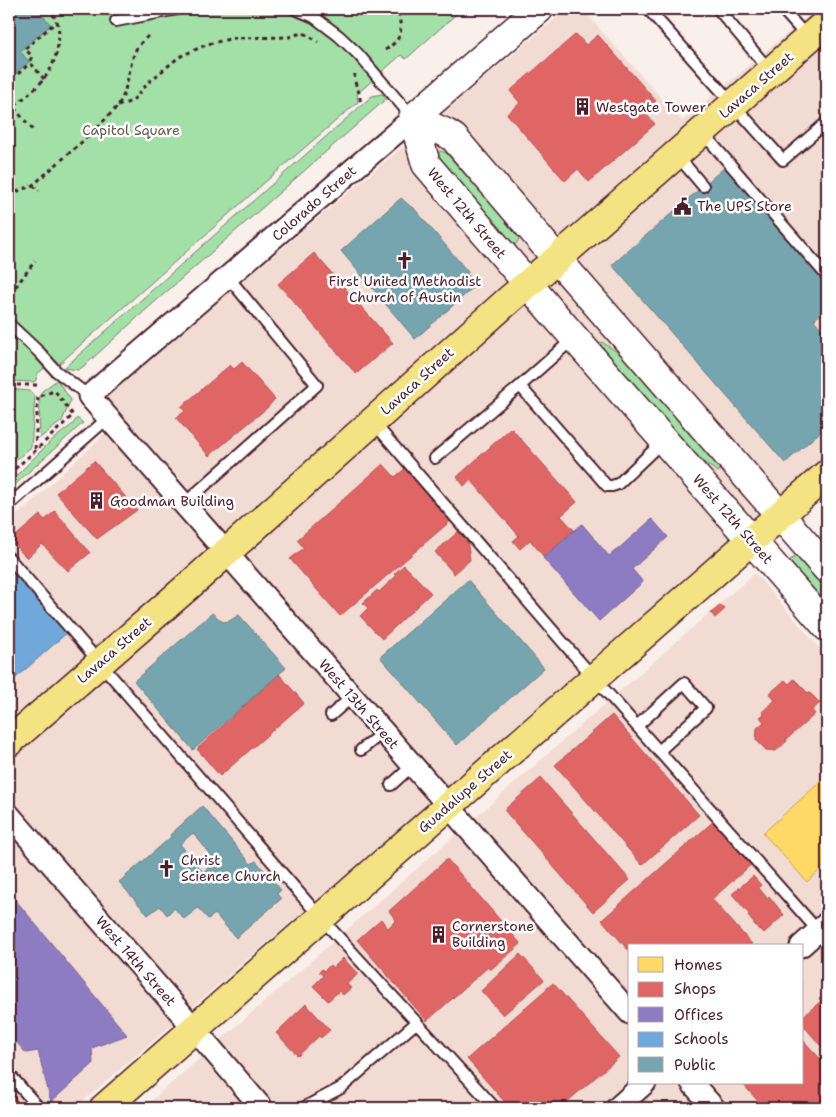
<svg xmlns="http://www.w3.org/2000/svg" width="836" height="1117" font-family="'Shantell Sans',sans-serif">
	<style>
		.built { fill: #f2dbd2; fill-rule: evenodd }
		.green { fill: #a2e0a8; stroke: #76806a }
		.homes { fill: #ffd966; stroke: #c9a154 }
		.shops { fill: #e06666; stroke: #b35154 }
		.offices { fill: #8e7cc3; stroke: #7a6095 }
		.schools { fill: #6fa8dc; stroke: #647fa7 }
		.public { fill: #76a5af; stroke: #697d87; fill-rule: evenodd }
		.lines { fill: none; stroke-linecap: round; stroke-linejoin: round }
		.lane-casing { stroke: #4a1f2b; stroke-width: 14 }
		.street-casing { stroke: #4a1f2b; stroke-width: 25 }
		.secondary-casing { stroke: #4a1f2b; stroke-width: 31 }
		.primary-casing { stroke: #4a1f2b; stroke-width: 31 }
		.path { stroke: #4a1f2b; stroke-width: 3; stroke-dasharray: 4 4; stroke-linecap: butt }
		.lane { stroke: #fff; stroke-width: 10 }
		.street { stroke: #fff; stroke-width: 21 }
		.secondary { stroke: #fff; stroke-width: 28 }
		.primary { stroke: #f4e382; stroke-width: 28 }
		.labels { text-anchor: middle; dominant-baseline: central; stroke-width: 5; stroke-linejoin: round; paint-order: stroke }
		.street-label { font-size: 14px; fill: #4a1f2b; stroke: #fff }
		.poi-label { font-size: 14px; fill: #4a1f2b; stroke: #fff; text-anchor: start }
		.park-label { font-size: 14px; fill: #645950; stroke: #fff }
	</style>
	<rect width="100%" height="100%" fill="#f9efeb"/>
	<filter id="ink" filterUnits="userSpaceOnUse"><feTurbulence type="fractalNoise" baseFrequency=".02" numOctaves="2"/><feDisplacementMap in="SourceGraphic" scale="10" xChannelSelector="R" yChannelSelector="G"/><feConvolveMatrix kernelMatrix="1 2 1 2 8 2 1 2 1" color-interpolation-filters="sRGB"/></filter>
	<g filter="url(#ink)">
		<path class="built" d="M567 9H582L682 121 817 9H827V460L75 1108H9V523L124 416 105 397Z
			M755 573 827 657V1108H143ZM630 946H802V1083H630Z"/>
		<path class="green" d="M37 9H462L406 59 401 55 357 94 358 102 289 161 58 365 54 360 37 374 36 380 34 382 9 381V79L29 62 20 51 51 25Z
			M382 94 386 99 148 308 84 366 78 370 64 368 372 96Z
			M441 151 446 153 518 234 519 239 516 244 511 245 436 155Z
			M602 342 620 354 639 371 721 469 718 472 695 456 596 346Z
			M57 380 71 400 62 421 40 438 39 400 42 391Z
			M9 389 30 391 35 397 31 447 9 466V449L12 446 9 442Z
			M77 418 83 423 23 477 9 492V483L51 441 73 424Z
			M796 557 800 559 827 590V610L789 563 791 559Z"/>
		<path class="homes" d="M827 776V864L807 882 763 833Z"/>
		<path class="shops" d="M576 34 586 45 598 35 656 101 644 112 655 124 589 182 578 169 565 181 507 114 520 103 510 91Z
			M827 169V187L819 177Z
			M314 253 393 343 356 374 278 284Z
			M242 362 275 399 267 408 209 456 176 418 185 411 181 407 230 365 234 369Z
			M511 428 577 502 561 516 574 530 544 557 530 540 520 549 513 541 519 536 471 480 464 486 457 477Z
			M94 461 137 510 97 539 56 493Z
			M383 464 395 477 407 467 453 519 340 616 290 559 304 548 297 540Z
			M55 511 90 553 68 571 42 544 27 558 10 541 40 515 45 520Z
			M459 531 467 539 470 560 454 574 435 552Z
			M404 565 431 593 382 639 360 616 368 608 363 603 377 590 379 592 396 576 394 574Z
			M721 605 725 609 715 618 711 613Z
			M279 674 304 703 220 776 197 749Z
			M794 679 808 693 809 692 820 703 812 710 815 714 786 740 787 741 776 751 766 750 756 740 757 728 764 722 760 717 764 714 762 712 775 700 769 694 785 680 789 684Z
			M612 715 699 815 642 865 555 765Z
			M541 778 630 880 593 912 504 810Z
			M716 819 753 863 712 899 752 944 750 946H630V952L602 920Z
			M447 859 521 944 490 970 488 967 427 1021 357 940 381 919 388 928 396 920 389 911Z
			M753 876 761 885 759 888 767 898 769 896 784 915 764 933 760 929 759 930 748 916 749 914 732 894Z
			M520 954 544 980 503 1015 481 991Z
			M343 958 358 974 347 984 351 988 343 995 339 991 328 1001 313 986 323 976 319 972 322 969 324 971 330 965 333 968Z
			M553 983 619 1057 560 1108H510L467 1059Z
			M827 991V1053L802 1024V1017L821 1001 819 999Z
			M306 1004 330 1030 321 1038 319 1036 298 1056 276 1033Z
			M802 1039 827 1066V1108H764L742 1083H802Z
			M9 1091 24 1108H9Z"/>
		<path class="offices" d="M652 519 668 537 632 569 643 582 599 621 543 558 582 524 609 556 615 551 617 550Z
			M9 892 127 1035 92 1048 93 1064 51 1102 38 1051 26 1053 9 1034Z"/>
		<path class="schools" d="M9 551 59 608 58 610 69 631 9 684Z"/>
		<path class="public" d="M9 9H37L51 25 20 51 29 62 9 79Z
			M726 166 827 282V308L814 320 827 335V426L785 463 612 265Z
			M401 198 411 207H413L468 272 467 274 476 285 415 339 341 251Z
			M468 580 544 668 457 745 380 657Z
			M212 613 223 622 229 621 239 615 286 668 193 750 134 681Z
			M202 806 251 864 256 861 281 890 277 894 281 899 236 938 215 914 208 919 198 908 184 919 174 908 167 915 160 906 148 915 119 882 171 837 170 835ZM193 833 216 861 203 872 180 844Z"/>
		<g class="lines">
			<defs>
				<path id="lane" d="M295 9 314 17 339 36 358 54 412 117
					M648 9 783 160 827 122
					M718 9 770 71
					M782 9 808 38
					M116 21 178 9
					M703 133 827 276
					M676 154 703 186
					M9 324 40 353 56 371 89 396
					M574 338 520 386 607 486H612L618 484 663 441
					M374 423 573 654 827 941
					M435 458 520 386
					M184 504 317 385 228 277
					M9 505 108 418
					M9 558 321 918 495 1108
					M331 715 353 696
					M637 726 684 683 706 708 659 751
					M361 750 383 732
					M391 785 413 765
					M9 1074 39 1108
					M303 1108 341 1088 417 1022"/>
				<path id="street" d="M413 118 89 396 630 1013
					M9 815 174 1005 262 1108
					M801 946 827 923
					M692 1083 714 1108
					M617 1108 645 1083"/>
				<path id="secondary" d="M413 118 426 164 551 311 827 627
					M413 118 446 133 454 138 557 259 827 569
					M413 118 539 9"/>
				<path id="primary" d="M9 742 200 576 511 298 557 259 827 22
					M104 1108 827 474"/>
			</defs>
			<use href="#lane" class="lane-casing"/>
			<use href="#street" class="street-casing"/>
			<use href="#secondary" class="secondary-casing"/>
			<use href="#primary" class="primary-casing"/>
			<path class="path" d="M385 50C405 37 402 30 397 9
				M18 74 30 63
				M355 74C353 82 358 88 360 96 360 99 360 102 361 105
				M44 79 29 61 31 59 32 56 25 49 57 21
				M9 102 34 131
				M118 106 132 101 150 81 179 57 208 44 234 38 289 37 298 34H306L318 42
				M9 110C21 100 37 89 46 76 56 64 62 36 57 21 55 16 51 13 47 9
				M33 185 39 191
				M9 195 33 185 91 134 118 106 124 94 133 57 137 47 148 36
				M9 292 17 285 35 261
				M9 385H37
				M9 474 35 451 73 415 55 391C49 392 44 396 38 396L35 451"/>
			<use href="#lane" class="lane"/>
			<use href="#street" class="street"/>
			<use href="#secondary" class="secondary"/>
			<use href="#primary" class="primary"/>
		</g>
	</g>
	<defs>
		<symbol id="building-bare" viewBox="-9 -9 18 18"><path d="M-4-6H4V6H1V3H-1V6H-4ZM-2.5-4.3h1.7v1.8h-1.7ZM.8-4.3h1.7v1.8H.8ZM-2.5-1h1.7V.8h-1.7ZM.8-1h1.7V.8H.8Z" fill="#4a1f2b" stroke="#fff" stroke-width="2.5" paint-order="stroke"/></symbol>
		<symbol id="civic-bare" viewBox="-9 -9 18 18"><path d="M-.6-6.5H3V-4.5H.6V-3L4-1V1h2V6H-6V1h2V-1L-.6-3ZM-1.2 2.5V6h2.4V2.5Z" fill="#4a1f2b" stroke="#fff" stroke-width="2.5" paint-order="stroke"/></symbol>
		<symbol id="church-bare" viewBox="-9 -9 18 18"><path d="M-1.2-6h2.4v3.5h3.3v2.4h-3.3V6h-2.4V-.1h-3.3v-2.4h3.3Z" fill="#4a1f2b" stroke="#fff" stroke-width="2.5" paint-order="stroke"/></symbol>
	</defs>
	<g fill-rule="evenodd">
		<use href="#building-bare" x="570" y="94" width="25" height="25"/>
		<use href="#civic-bare" x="670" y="194" width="25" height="25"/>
		<use href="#church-bare" x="392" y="248" width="25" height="25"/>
		<use href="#building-bare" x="84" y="488" width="25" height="25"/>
		<use href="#church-bare" x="154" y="856" width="25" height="25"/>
		<use href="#building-bare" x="426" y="922" width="25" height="25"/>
	</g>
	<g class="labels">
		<g class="street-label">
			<text transform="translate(756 85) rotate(-41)">Lavaca Street</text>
			<text transform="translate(314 203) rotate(-41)">Colorado Street</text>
			<text transform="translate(467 213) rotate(50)">West 12th Street</text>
			<text transform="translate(417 381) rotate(-42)">Lavaca Street</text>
			<text transform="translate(733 519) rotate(49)">West 12th Street</text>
			<text transform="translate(114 650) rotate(-41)">Lavaca Street</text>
			<text transform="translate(359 704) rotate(49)">West 13th Street</text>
			<text transform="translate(465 791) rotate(-41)">Guadalupe Street</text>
			<text transform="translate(136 961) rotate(49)">West 14th Street</text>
		</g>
		<g class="poi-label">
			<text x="596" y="107">Westgate Tower</text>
			<text x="697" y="206">The UPS Store</text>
			<text x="405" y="281" text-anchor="middle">First United Methodist<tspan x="405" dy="16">Church of Austin</tspan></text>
			<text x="110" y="501">Goodman Building</text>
			<text x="181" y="860">Christ<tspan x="181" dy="16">Science Church</tspan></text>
			<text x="452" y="926">Cornerstone<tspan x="452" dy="16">Building</tspan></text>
		</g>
		<g class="park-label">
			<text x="131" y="130">Capitol Square</text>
		</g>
	</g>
	<rect width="836" height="1117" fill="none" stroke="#fff" stroke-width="30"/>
	<rect x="15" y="15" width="806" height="1087" fill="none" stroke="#4a1f2b" stroke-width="2" filter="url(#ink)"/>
	<rect x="628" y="944" width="175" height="140" fill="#ffffff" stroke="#b7a5aa"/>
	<rect x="638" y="957" width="25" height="15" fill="#ffd966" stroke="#b7a5aa"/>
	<text x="674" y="970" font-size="15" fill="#4a1f2b">Homes</text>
	<rect x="638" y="982" width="25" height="15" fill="#e06666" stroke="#b7a5aa"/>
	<text x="674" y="994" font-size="15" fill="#4a1f2b">Shops</text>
	<rect x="638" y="1007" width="25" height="15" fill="#8e7cc3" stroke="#b7a5aa"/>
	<text x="674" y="1020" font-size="15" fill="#4a1f2b">Offices</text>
	<rect x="638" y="1032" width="25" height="15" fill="#6fa8dc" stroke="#b7a5aa"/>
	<text x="674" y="1044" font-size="15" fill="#4a1f2b">Schools</text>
	<rect x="638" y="1057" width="25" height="15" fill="#76a5af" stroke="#b7a5aa"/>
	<text x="674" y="1070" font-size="15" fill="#4a1f2b">Public</text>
</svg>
